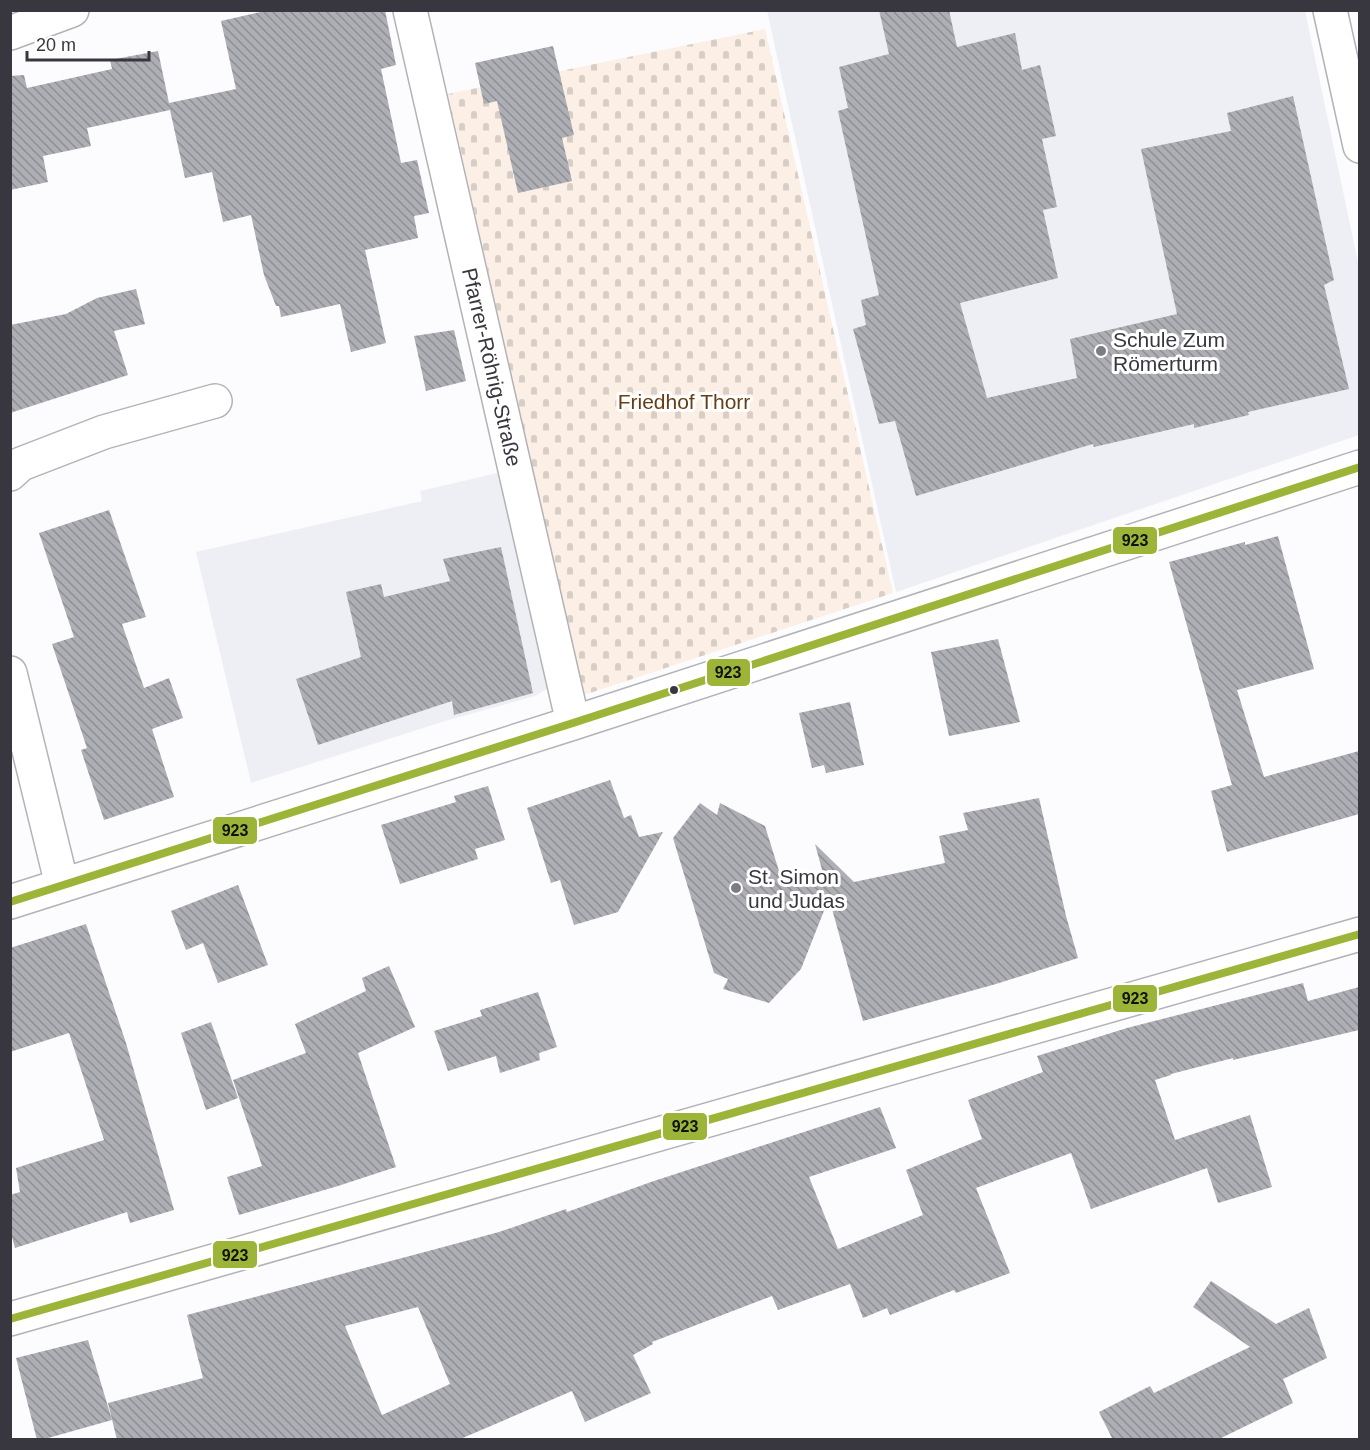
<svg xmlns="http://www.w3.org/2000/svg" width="1370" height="1450" font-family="Helvetica,sans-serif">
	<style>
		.built { fill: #eeeef5 }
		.cemetery { fill: url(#cemetery-stones) }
		.building { fill: url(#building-back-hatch); fill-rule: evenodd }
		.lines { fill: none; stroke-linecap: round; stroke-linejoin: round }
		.minor-casing { stroke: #b3b3b7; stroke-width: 36 }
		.minor { stroke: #fff; stroke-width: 33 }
		.bus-1-casing { stroke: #fff; stroke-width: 12 }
		.bus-1 { stroke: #9cb538; stroke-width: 8 }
		.poi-dot { fill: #7d7c82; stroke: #fff; stroke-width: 2 }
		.bus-dot { fill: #38373f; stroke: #fff; stroke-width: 2 }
		.labels { text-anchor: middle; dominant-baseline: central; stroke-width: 6; stroke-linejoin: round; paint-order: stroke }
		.poi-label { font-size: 21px; fill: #38373f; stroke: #fff; text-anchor: start }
		.street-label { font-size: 21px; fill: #38373f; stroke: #fff }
		.park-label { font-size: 21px; fill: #673d13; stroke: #fff }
		.line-badge { stroke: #fff; stroke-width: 2 }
		.pale-badge-label { font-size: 16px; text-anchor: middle; font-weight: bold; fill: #111 }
	</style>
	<defs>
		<pattern id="cemetery-stones" width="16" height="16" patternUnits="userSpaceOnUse" patternTransform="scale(1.5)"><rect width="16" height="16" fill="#fbefe6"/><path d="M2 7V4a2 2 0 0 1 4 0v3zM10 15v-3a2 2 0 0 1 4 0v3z" fill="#d8cec6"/></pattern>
		<pattern id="building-back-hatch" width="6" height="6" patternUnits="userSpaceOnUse" patternTransform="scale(1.5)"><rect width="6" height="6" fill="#aeaeb5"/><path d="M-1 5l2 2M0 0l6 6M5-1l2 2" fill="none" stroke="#8f8e95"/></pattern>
	</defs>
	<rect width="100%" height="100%" fill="#fcfcfe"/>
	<path class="built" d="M767 11H1305L1359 267V435L896 592Z
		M502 472 550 687 535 696 445 721 251 783 196 552 422 501 420 491Z"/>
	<path class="cemetery" d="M765 29 893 593 584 695 448 94Z"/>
	<path class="building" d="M269 10H385L396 65 381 69 401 163 417 160 429 213 414 216 418 238 365 250 386 343 351 352 340 304 281 317 279 306H276L264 275 251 215 223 222 212 172 185 178 170 110 87 128 91 146 43 156 48 182 10 190V76L24 75 27 88 112 69 110 60 158 51 169 103 236 89 221 21Z
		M879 10H949L957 47 1015 33 1022 70 1040 65 1056 136 1042 139 1057 207 1043 210 1058 278 960 303 987 398 1077 378 1070 339 1177 314 1141 149 1231 131 1227 113 1293 96 1334 280 1324 285 1349 389 1248 412 1249 415 1194 428V424L1094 447 1093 444 916 496 895 421 879 424 853 329 866 325 861 300 879 295 838 111 848 108 839 67 889 54Z
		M553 46 574 135 562 138 572 181 518 193 497 101 484 104 475 63Z
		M136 289 145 324 114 331 128 375 10 413V325L66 314 97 298Z
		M454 330 466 381 426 391 414 336Z
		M109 510 146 617 122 624 144 688 169 678 183 718 152 729 174 797 104 820 81 750 87 748 52 644 74 637 39 533Z
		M1278 536 1314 669 1237 690 1264 777 1359 751V814L1227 852 1211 791 1232 785 1169 562 1245 542V545Z
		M501 547 533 693 454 715 452 701 318 745 296 679 361 657 346 592 381 584 384 597 450 581 443 559Z
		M998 639 1020 722 949 736 931 652Z
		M850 702 864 765 826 773 824 765 812 768 799 713Z
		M610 780 624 818 631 815 639 837 663 832 618 912 574 925 560 880 551 883 527 808Z
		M488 786 505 840 475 849 478 859 400 884 381 825 456 802 454 796Z
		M1039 798 1066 916 1078 958 996 984 863 1021 829 898 801 969 769 1003 723 989 728 979 714 973 673 838 700 803 717 815 720 803 765 826 784 887 824 877 815 844 854 882 945 863 939 836 968 830 963 813Z
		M238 885 268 965 218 983 203 943 186 950 171 911Z
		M86 924 126 1043 174 1210 130 1223 127 1212 15 1248 10 1230V1195L20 1192 16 1168 104 1140 69 1033 10 1052V948Z
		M389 966 415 1027 358 1053 396 1167 338 1186 239 1215 227 1177 262 1166 233 1080 306 1053 295 1024 366 991 362 978Z
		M1303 983 1308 1001 1359 987V1030L1233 1060V1058L1171 1074V1075L1155 1080 1175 1140 1250 1115 1272 1187 1218 1203 1207 1168 1091 1209 1071 1153 976 1188 1010 1273 956 1293 954 1290 890 1315 887 1308 863 1318 850 1284 778 1310 772 1296 652 1342 653 1344 633 1355 651 1393 585 1422 572 1391 458 1440H117L108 1403 203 1378 187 1315 436 1249 499 1232 566 1209 567 1212 651 1182 880 1107 896 1148 809 1177 838 1249 923 1215 906 1170 982 1139 968 1100 1043 1072 1037 1056 1127 1028ZM418 1307 450 1384 382 1415 345 1326Z
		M538 992 557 1047 539 1053 540 1060 500 1073 496 1056 448 1071 434 1031 482 1016 480 1010Z
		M211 1022 238 1098 206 1110 181 1033Z
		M1211 1281 1276 1324 1309 1308 1327 1358 1283 1379 1293 1403 1217 1440H1113L1099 1412 1150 1386 1154 1393 1250 1347 1193 1307Z
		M88 1340 112 1420 41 1440H37L16 1358Z"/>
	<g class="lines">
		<defs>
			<path id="minor" d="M410 10 573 723
				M1330 10 1360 146
				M10 33 72 10
				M10 474 21 464 104 432 215 401
				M10 673 62 885
				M10 902 573 723 1360 467
				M10 1319 1360 934"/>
		</defs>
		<use href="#minor" class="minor-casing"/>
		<use href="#minor" class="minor"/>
		<defs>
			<path id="bus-1" d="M10 902 573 723 1360 467
				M10 1319 1360 934"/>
		</defs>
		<use href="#bus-1" class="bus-1-casing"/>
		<use href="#bus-1" class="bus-1"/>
	</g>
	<g class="poi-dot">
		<circle cx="1101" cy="351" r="6"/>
		<circle cx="736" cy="888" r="6"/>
	</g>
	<circle class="bus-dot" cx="674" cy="690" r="5"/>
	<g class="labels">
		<g class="poi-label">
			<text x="1113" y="339">Schule Zum<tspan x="1113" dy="24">Römerturm</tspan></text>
			<text x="748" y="876">St. Simon<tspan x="748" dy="24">und Judas</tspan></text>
		</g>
		<g class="street-label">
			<text transform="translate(492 367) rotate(77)">Pfarrer-Röhrig-Straße</text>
		</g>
		<g class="park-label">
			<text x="684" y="401">Friedhof Thorr</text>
		</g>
	</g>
	<g class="line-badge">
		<rect x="1112" y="526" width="46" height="29" rx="6" fill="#9cb538"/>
		<rect x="706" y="658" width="45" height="29" rx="6" fill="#9cb538"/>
		<rect x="212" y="816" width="46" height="29" rx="6" fill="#9cb538"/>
		<rect x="1112" y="984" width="46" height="29" rx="6" fill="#9cb538"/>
		<rect x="662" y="1112" width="46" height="29" rx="6" fill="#9cb538"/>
		<rect x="212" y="1240" width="46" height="29" rx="6" fill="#9cb538"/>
	</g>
	<g class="pale-badge-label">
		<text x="1135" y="546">923</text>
		<text x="728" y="678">923</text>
		<text x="235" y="836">923</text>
		<text x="1135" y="1004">923</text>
		<text x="685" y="1132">923</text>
		<text x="235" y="1261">923</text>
	</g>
	<rect width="1370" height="1450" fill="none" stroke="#38373f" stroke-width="24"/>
	<path d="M27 51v9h122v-9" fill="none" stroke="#38373f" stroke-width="3"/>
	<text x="36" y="51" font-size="18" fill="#38373f" stroke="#ffffff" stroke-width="4.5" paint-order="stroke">20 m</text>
</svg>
